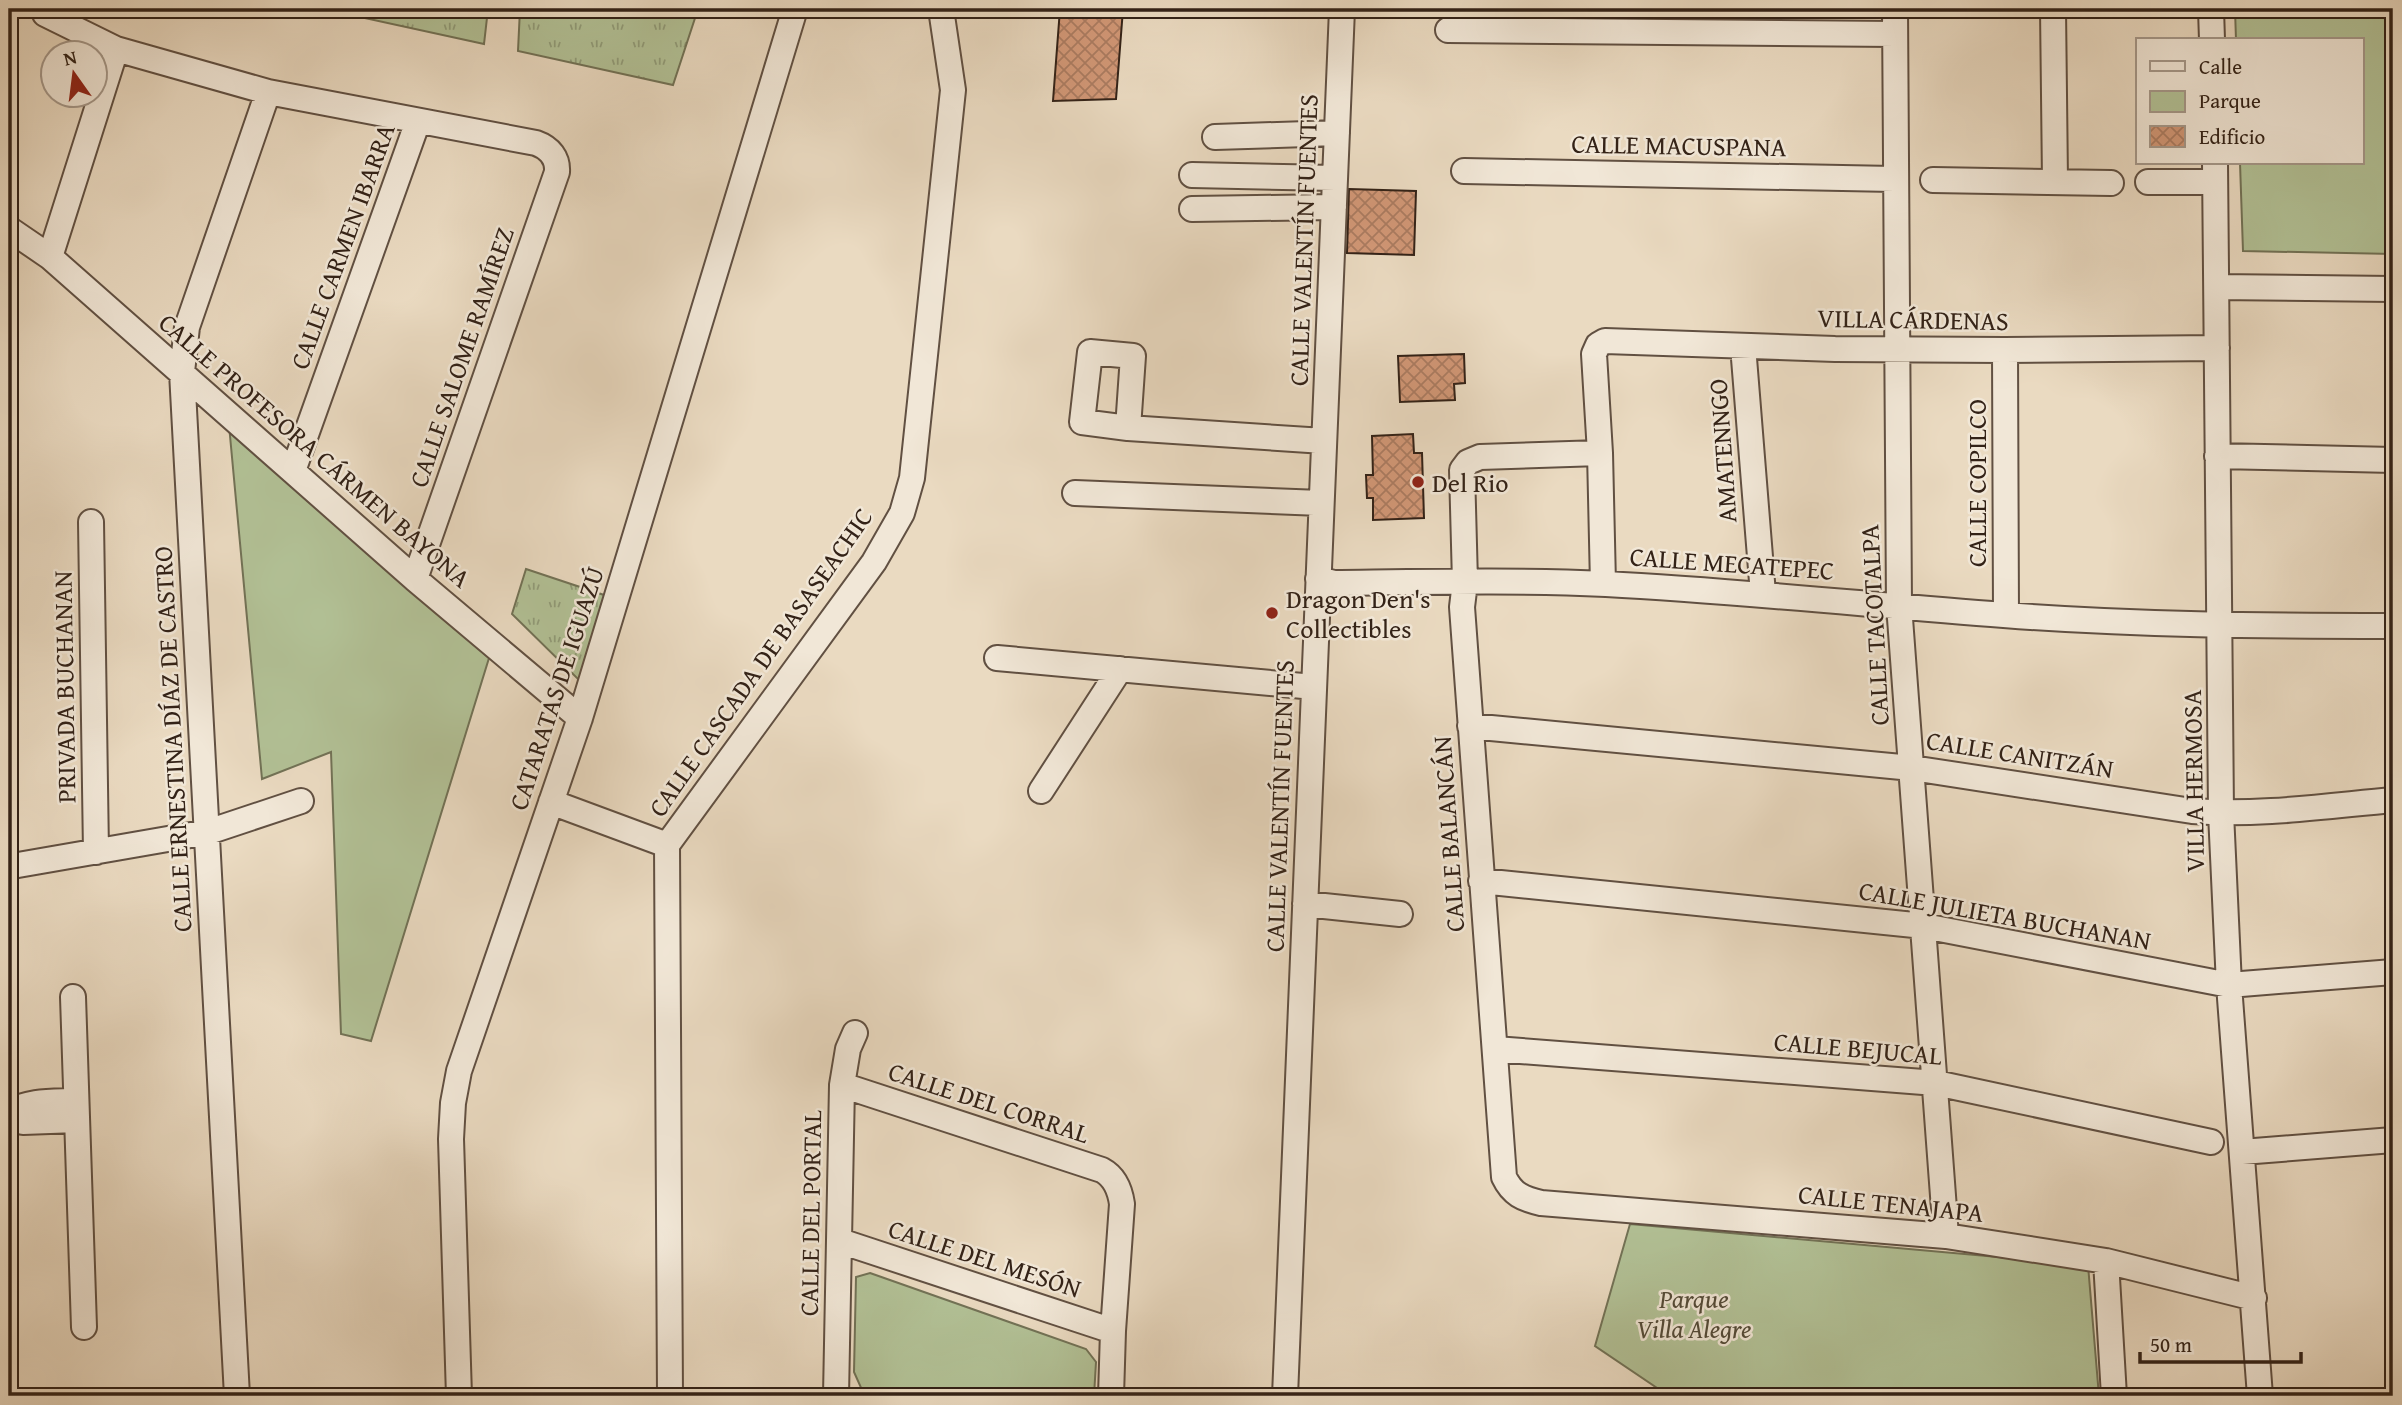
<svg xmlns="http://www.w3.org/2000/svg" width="2402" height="1405" font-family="'Gentium Book Plus',serif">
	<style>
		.grass { fill: url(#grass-tufts); stroke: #727256; stroke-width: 2 }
		.park { fill: #b2c196; stroke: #727256; stroke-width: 2 }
		.building { fill: url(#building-cross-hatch); stroke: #332217; stroke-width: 2 }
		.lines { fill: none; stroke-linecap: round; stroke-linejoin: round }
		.minor-casing { stroke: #615042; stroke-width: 28 }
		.minor { stroke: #f1e7d7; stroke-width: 24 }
		.poi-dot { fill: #8f2418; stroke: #f1e7d7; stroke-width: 2.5 }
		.labels { text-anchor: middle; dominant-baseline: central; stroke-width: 5; stroke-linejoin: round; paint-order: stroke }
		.street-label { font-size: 26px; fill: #332217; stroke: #f1e7d7 }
		.poi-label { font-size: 26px; fill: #332217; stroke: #f1e7d7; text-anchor: start }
		.park-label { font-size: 26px; font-style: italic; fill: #534a37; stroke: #f1e7d7 }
	</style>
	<defs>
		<pattern id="grass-tufts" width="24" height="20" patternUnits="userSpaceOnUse" patternTransform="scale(1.75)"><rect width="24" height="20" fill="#b2c196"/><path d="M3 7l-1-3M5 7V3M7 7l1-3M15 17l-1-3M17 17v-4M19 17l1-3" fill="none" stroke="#919c79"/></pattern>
		<pattern id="building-cross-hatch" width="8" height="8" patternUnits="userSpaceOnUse" patternTransform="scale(1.75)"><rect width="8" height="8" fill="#d19776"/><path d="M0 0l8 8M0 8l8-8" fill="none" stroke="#aa7b60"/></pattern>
	</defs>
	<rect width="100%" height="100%" fill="#eadac1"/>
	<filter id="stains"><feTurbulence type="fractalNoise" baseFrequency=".00286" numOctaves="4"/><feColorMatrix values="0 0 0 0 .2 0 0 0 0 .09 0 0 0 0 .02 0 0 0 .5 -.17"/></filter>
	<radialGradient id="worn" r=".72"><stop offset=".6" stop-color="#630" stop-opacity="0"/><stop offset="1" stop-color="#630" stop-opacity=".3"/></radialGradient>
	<path class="grass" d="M337 9H488L484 44 337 12Z
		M520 9H698L673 85 518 51Z
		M526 569 607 596 579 680 512 614Z"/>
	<path class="park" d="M2235 9H2393V254L2243 251 2240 163H2362V40H2236Z
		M229 425 489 658 371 1041 341 1034 331 752 262 779Z
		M1630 1224 2088 1265 2099 1396H1669L1595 1346Z
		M870 1273 1086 1349 1096 1362 1094 1396H880L862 1390 854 1372 856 1277Z"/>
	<path class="building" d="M1060 9H1123L1116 99 1053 101Z
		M1349 189 1416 191 1414 255 1347 253Z
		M1464 354 1465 383 1454 384 1455 400 1400 402 1398 356Z
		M1413 434 1414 453H1422L1424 518 1373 520V498H1367L1366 475H1373L1372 436Z"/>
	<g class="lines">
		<defs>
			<path id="minor" d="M1895 9 1899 605 1946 1236
				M2053 9 2055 181
				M2211 9 2212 40
				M45 14 116 49 268 92 536 143C550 148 558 158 557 172L415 579
				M1448 30 1895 34
				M1215 137 1337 133
				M2215 163 2221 813 2229 985 2260 1396
				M1464 171 1894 179
				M1192 175 1335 178
				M1933 180 2111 183
				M2148 182H2215
				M1192 209 1334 207
				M9 229 50 257 415 579 580 718
				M50 257 116 49
				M2217 287 2393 289
				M1743 346 1763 594
				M2005 350 2006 615
				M1128 428 1133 356 1090 352 1082 422 1128 428 1324 441
				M1600 453 1480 457 1468 462 1462 470 1465 582 1462 607 1504 1177C1512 1194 1523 1199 1541 1203L1946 1236 2106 1261 2254 1298
				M2217 456 2393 460
				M293 471 418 121
				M1075 493 1321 503
				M91 522 96 852
				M1318 579 1334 583C1425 582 1516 580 1606 584 1739 591 1872 605 2004 615 2134 625 2264 626 2393 626
				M1603 584 1600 453 1594 354 1598 345 1605 341 1835 349 2005 350 2217 348
				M997 658 1314 687
				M1470 726 1912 768 2192 811C2259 816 2326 806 2393 800
				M1041 791 1120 669
				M551 802 667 845
				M18 865 208 832 301 801
				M1481 881 1924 926 2229 985 2393 972
				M1305 904 1400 914
				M73 997 84 1327
				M1495 1049 1936 1083 2211 1142
				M842 1085 1102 1170C1115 1177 1120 1190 1122 1204L1113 1331 1111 1396
				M9 1112C30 1100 52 1102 76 1101
				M9 1113 23 1122 77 1120
				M2242 1152 2393 1140
				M840 1241 1113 1331
				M2106 1261 2114 1396
				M237 1396 182 372 187 327 268 92
				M459 1396 451 1139 453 1103 459 1071 580 718 795 9
				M670 1396 667 845 874 562 902 513 912 478 953 90 941 9
				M836 1396 842 1085 848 1049 855 1033
				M1285 1396 1342 9"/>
		</defs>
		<use href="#minor" class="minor-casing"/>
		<use href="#minor" class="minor"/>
	</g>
	<g class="poi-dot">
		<circle cx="1418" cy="482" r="7"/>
		<circle cx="1272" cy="613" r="7"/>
	</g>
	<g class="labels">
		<g class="street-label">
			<text transform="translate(1679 145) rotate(1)">CALLE MACUSPANA</text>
			<text transform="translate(1303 240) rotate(-88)">CALLE VALENTÍN FUENTES</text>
			<text transform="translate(342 246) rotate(-70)">CALLE CARMEN IBARRA</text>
			<text transform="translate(1913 319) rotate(1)">VILLA CÁRDENAS</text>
			<text transform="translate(461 357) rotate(-71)">CALLE SALOME RAMÍREZ</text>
			<text transform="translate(315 450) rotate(41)">CALLE PROFESORA CÁRMEN BAYONA</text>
			<text transform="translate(1722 451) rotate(-94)">AMATENNGO</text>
			<text transform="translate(1976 483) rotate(-90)">CALLE COPILCO</text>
			<text transform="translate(1732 563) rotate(4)">CALLE MECATEPEC</text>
			<text transform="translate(1874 625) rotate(-93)">CALLE TACOTALPA</text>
			<text transform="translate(760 662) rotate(-55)">CALLE CASCADA DE BASASEACHIC</text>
			<text transform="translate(64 687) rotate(-91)">PRIVADA BUCHANAN</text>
			<text transform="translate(556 688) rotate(-72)">CATARATAS DE IGUAZÚ</text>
			<text transform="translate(172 739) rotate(-93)">CALLE ERNESTINA DÍAZ DE CASTRO</text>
			<text transform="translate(2020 754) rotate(9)">CALLE CANITZÁN</text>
			<text transform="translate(2193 781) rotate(-91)">VILLA HERMOSA</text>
			<text transform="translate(1279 806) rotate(-88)">CALLE VALENTÍN FUENTES</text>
			<text transform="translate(1448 834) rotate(-94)">CALLE BALANCÁN</text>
			<text transform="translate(2005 915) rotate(10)">CALLE JULIETA BUCHANAN</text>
			<text transform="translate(1858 1048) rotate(5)">CALLE BEJUCAL</text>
			<text transform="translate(989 1102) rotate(18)">CALLE DEL CORRAL</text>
			<text transform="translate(1891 1203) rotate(6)">CALLE TENAJAPA</text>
			<text transform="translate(810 1213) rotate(-89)">CALLE DEL PORTAL</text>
			<text transform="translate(985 1258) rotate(18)">CALLE DEL MESÓN</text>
		</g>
		<g class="poi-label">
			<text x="1432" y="482">Del Rio</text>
			<text x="1286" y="598">Dragon Den's<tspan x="1286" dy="30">Collectibles</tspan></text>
		</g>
		<g class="park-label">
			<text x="1694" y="1298">Parque<tspan x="1694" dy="30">Villa Alegre</tspan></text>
		</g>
	</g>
	<rect width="2402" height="1405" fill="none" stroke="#eadac1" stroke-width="35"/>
	<rect x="10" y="10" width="2381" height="1384" fill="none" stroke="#332217" stroke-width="3.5"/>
	<rect x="18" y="18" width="2367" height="1370" fill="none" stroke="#332217" stroke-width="2"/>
	<rect x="2136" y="38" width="228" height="126" fill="#f1e7d7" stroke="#a5988a" stroke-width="2"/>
	<rect x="2150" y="61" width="35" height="10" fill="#f1e7d7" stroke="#a5988a" stroke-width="2"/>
	<text x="2199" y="74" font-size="21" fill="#332217">Calle</text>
	<rect x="2150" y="91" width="35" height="21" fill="#b2c196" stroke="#a5988a" stroke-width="2"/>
	<text x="2199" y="108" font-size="21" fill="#332217">Parque</text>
	<rect x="2150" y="126" width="35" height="21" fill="url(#building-cross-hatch)" stroke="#a5988a" stroke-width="2"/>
	<text x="2199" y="144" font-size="21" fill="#332217">Edificio</text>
	<g transform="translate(74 74) rotate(346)"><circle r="33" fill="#f1e7d7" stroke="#a5988a" stroke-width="2"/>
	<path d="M0-5L12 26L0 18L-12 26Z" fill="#8f2418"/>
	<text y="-10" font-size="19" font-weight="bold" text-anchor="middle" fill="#332217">N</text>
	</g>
	<path d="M2140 1352v10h161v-10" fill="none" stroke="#332217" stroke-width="3.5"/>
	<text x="2150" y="1352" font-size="21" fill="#332217" stroke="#f1e7d7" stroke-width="5" paint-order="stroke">50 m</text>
	<rect width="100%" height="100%" filter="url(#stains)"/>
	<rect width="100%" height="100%" fill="url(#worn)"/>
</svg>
